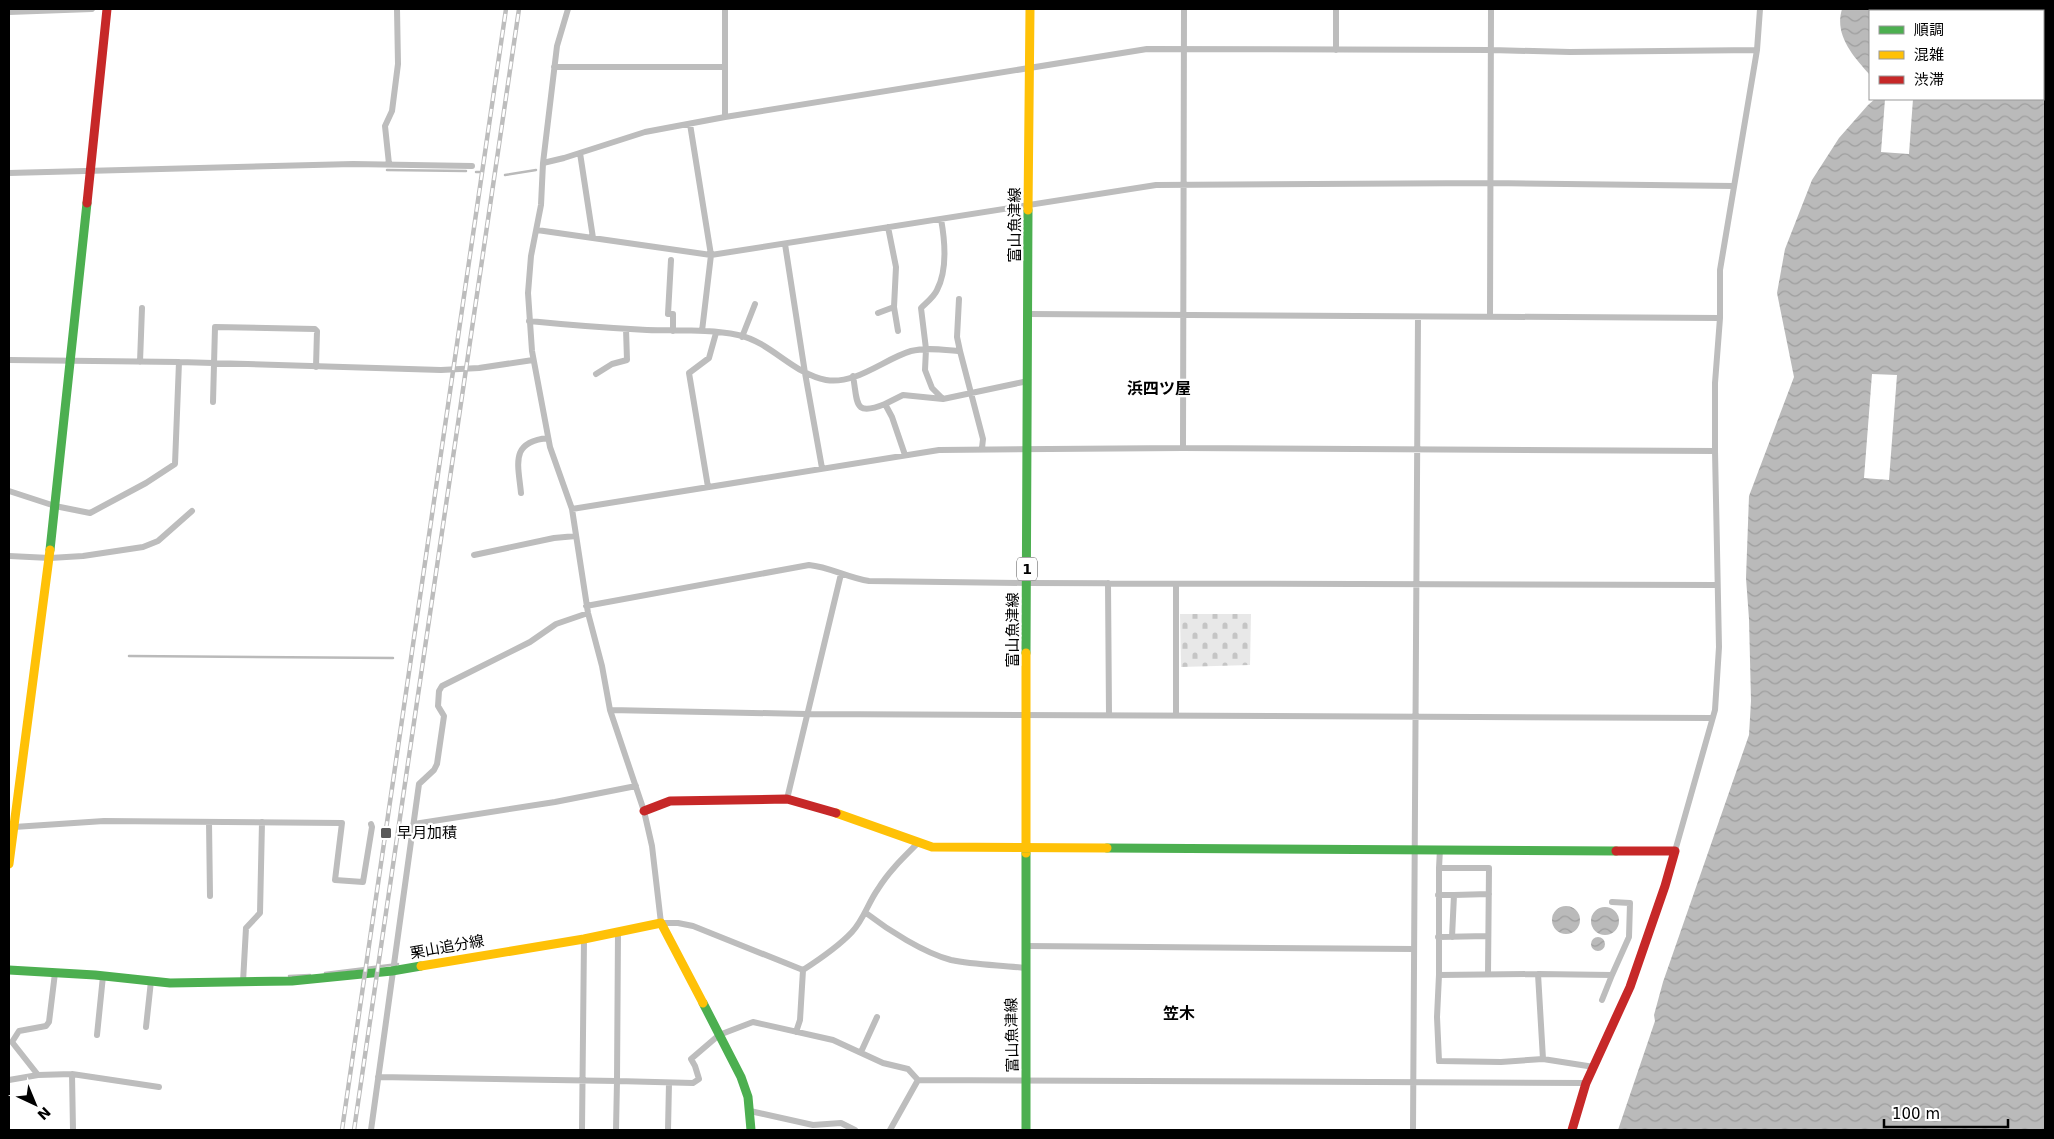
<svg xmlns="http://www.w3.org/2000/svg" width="2054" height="1139" font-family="'DejaVu Sans','Noto Sans JP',sans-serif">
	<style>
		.cemetery { fill: url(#cemetery-stones) }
		.water { fill: url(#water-waves) }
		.pier { fill: #fff }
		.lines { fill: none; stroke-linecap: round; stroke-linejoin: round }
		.stream { stroke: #bababa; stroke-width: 2.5 }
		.street { stroke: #bdbdbd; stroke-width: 6 }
		.fast { stroke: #4caf50; stroke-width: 9 }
		.slow { stroke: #ffc107; stroke-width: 9 }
		.jam { stroke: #c62828; stroke-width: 9 }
		.rail-casing { stroke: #bdbdbd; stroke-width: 4.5 }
		.rail { stroke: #fff; stroke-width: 2.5; stroke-dasharray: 8; stroke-linecap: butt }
		.poi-dot { fill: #595959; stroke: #fff; stroke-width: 2 }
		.labels { text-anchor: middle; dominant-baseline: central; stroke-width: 4.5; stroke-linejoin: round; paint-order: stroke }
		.shield { fill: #fff; stroke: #4c4c4c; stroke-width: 1 }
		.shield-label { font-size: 14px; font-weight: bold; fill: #000 }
		.street-label { font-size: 15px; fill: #000; stroke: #fff }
		.poi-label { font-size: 15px; fill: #000; stroke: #fff; text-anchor: start }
		.neighbourhood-label { font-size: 16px; font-weight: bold; fill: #000; stroke: #fff }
	</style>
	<defs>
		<pattern id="cemetery-stones" width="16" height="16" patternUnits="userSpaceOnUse" patternTransform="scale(1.25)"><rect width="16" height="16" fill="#e8e8e8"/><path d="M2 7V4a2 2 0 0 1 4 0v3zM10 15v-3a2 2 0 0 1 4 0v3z" fill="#c5c5c5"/></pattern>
		<pattern id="water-waves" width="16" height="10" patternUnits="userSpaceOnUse" patternTransform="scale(1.25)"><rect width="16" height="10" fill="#bababa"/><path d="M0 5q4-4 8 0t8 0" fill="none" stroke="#9e9e9e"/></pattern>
	</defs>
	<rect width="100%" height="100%" fill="#fff"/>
	<path class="cemetery" d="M1180 614H1251L1250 665 1181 667Z"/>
	<path class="water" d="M1842 9H2045V1130H1618L1655 1021 1654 1015 1663 982 1749 735 1751 701 1749 619 1746 578 1749 496 1794 377 1777 293 1785 249 1812 180 1839 138 1868 105 1875 99H2043V11H1870V75C1853 56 1834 35 1842 9Z
		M1552 920a14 14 0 1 1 28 0a14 14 0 1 1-28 0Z
		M1591 921a14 14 0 1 1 28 0a14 14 0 1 1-28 0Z
		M1591 944a7 7 0 1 1 14 0a7 7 0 1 1-14 0Z"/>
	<path class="pier" d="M1885 99H1913L1909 154 1881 152Z
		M1872 374 1897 375 1889 480 1864 478Z"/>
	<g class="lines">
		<path class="stream" d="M387 170 466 171
			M476 172H481
			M505 175 536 170
			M129 656 393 658
			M325 973 398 964
			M289 976 310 975"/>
		<path class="street" d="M568 9 557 46 543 163 541 205 531 256 528 293 532 351 550 447 572 509 588 613 602 666 610 710 644 811 652 846 661 923H678L693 926 803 970
			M725 9V117
			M9 12 92 9
			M1336 50V9
			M554 67H725
			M690 124 711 255 702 331
			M580 153 593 238
			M543 163 564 158 645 132 725 117 1147 49 1491 50 1570 52 1757 50
			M389 164 385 126 392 111 398 64 397 9
			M9 173 353 164 472 166
			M941 219C945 241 948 269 937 290 934 297 926 303 921 308L926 349 925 370 932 388 943 399 1028 381
			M888 227 896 267 894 307 898 331
			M537 230 711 255 1156 185 1491 183 1734 186
			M785 244 805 373 822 468
			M671 260 668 314H673V331
			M959 299 957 337 960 351
			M878 313 894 307
			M1029 314 1720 318
			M1490 316 1491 9
			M529 321C569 325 608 328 647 330 677 331 708 329 738 335 771 342 793 374 826 380 856 385 884 359 911 351 927 347 944 350 960 351L983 439 982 448
			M742 337 755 304
			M9 360 179 362 441 370 479 368 533 360
			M140 362 142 308
			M596 374 612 364 627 360 626 329
			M853 376C858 403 853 417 885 404
			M213 402 215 327 315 329 317 331 316 367
			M1183 448 1184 9
			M905 455 892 417 885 404 903 395 943 399
			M708 487 689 373 709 358 716 333
			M9 491 55 506 90 513 146 483 175 464 179 362
			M521 493C518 463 510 442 548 438
			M572 509 939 450 1183 448 1715 451
			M474 555 554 538 576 536
			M9 556 50 558 83 556 143 547 158 541 192 511
			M1108 583 1109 715
			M586 606 809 565C830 567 848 578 869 581L1027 583 1717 585
			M610 710 806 714 1712 718
			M1176 715V584
			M787 799 841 574
			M209 822 210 896
			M414 824 555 802 636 786
			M14 827 104 821 342 823 335 880 363 882 372 827 371 824
			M1440 849 1439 868H1489L1488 974
			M1675 851 1715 710 1719 647 1715 451V383L1720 318V270L1757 50 1760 9
			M1439 868V975
			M1438 895H1454
			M1612 902 1630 903 1629 937 1612 975
			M866 913C888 930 924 953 951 960 975 965 1001 965 1025 968
			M618 932 617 1081 693 1083 699 1079 695 1066 691 1059 719 1035 753 1022 833 1040 883 1063 908 1069 918 1080 1586 1083
			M1438 937 1488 936
			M1452 937 1454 895 1489 894
			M1026 946 1414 949
			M803 970C820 959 838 947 852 932 864 919 868 903 878 889 889 871 904 857 919 842
			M1538 974 1439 975 1437 1017 1439 1061 1501 1062 1543 1059
			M243 982 246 928 260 913 262 822
			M146 1027 151 981
			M796 1032 800 1020 803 970
			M97 1035 103 976
			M861 1052 877 1017
			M1594 1067 1543 1059 1538 974 1612 975 1602 1000
			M72 1074 159 1087
			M38 1075 72 1074 73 1130
			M378 1077 617 1081 616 1130
			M9 1080 38 1075 12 1042 19 1031 46 1026 49 1022 55 973
			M750 1111 813 1125 841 1123 855 1130
			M371 1130 419 784 434 770 437 764 444 716 438 706 439 691 442 686 530 642 556 624 588 613
			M582 1130 584 939
			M668 1130 669 1083
			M890 1130 918 1080
			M1413 1130 1418 317"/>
		<path class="fast" d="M50 550 87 203
			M1026 653 1028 210
			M1107 848 1616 851
			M1026 853V1130
			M9 970 95 975 170 983 292 981 392 971 421 966
			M703 1003 741 1077 748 1097 751 1130"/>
		<path class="slow" d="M1028 210 1030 9
			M1026 653V853
			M836 813 932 847 1107 848
			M9 864 50 550
			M421 966 584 939 661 923 703 1003"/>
		<path class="jam" d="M87 203 107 9
			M644 811 670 801 787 799 836 813
			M1572 1130 1586 1083 1630 987 1665 886 1675 851H1616"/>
		<defs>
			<path id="rail" d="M342 1130 506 9
				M354 1130 519 9"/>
		</defs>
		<use href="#rail" class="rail-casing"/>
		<use href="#rail" class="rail"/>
	</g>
	<rect class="poi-dot" x="380" y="827" width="12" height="12" rx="2.5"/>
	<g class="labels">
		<rect class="shield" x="1017" y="557.5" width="20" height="23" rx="4"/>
		<g class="shield-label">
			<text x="1027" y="569">1</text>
		</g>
		<g class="street-label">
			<text transform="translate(1015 225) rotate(-90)">富山魚津線</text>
			<text transform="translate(1013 630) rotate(-90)">富山魚津線</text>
			<text transform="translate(447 947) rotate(-10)">栗山追分線</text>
			<text transform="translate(1012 1035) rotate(-91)">富山魚津線</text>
		</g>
		<g class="poi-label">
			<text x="397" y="833">早月加積</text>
		</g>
		<g class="neighbourhood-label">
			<text x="1159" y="388">浜四ツ屋</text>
			<text x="1179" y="1013">笠木</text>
		</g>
	</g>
	<rect width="2054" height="1139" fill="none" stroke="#000000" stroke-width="20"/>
	<rect x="1869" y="10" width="175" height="90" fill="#ffffff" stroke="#999999"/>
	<rect x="1879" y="26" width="25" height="8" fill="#4caf50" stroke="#999999"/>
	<text x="1914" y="35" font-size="15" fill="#000000">順調</text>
	<rect x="1879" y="51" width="25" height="8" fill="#ffc107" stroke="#999999"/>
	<text x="1914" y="60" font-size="15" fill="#000000">混雑</text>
	<rect x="1879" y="76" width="25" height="8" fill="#c62828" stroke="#999999"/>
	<text x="1914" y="85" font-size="15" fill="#000000">渋滞</text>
	<g transform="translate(35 1104) rotate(136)" stroke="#ffffff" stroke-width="4" paint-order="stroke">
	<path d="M0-4L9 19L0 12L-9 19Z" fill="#000000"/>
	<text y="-8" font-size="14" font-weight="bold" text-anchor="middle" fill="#000000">N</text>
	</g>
	<path d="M1884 1119v8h124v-8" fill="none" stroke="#000000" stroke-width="2.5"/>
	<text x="1892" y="1119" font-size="15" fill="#000000" stroke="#ffffff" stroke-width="4" paint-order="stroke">100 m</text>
</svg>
